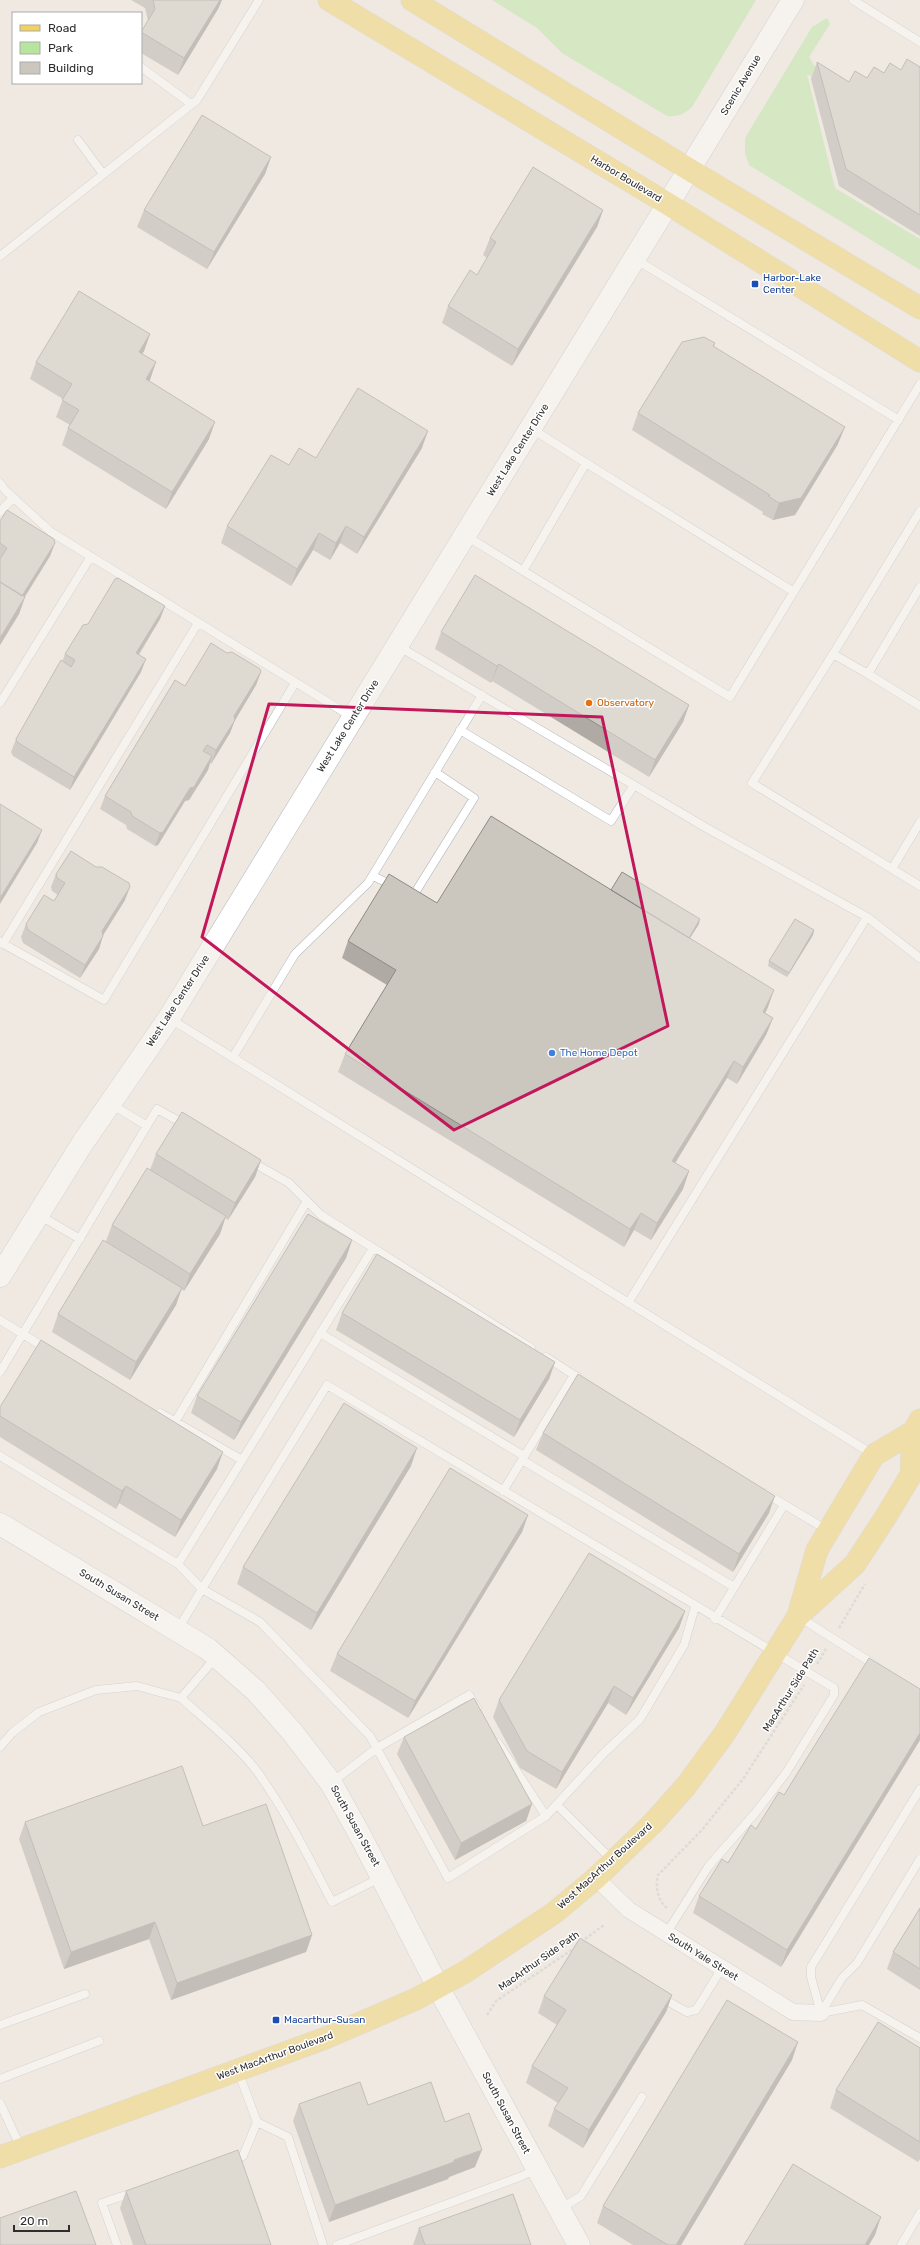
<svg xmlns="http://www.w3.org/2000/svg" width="920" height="2245" font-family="Rubik,sans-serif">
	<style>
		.green { fill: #b6e59e }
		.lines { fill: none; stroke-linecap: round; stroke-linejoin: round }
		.lane-casing { stroke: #b4b7c1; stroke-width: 9 }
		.street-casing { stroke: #b4b7c1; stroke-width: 17 }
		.secondary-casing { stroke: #b4b7c1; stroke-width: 23 }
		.primary-casing { stroke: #c9c9c9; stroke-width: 23 }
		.path { stroke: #c9c9c9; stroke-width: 2.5; stroke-dasharray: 3 2; stroke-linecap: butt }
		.lane { stroke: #fff; stroke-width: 8 }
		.street { stroke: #fff; stroke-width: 16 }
		.secondary { stroke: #fff; stroke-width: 22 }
		.primary { stroke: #f2d163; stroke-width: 22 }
		.wall { fill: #afaba4 }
		.shaded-wall { fill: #8e8b86 }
		.building { fill: #cbc7bf; stroke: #8e8b86 }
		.marked { fill: none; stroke: #c2185b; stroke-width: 3; stroke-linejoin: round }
		.transit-dot { fill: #1a4fb4; stroke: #fff; stroke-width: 1.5 }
		.food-dot { fill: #e8710a; stroke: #fff; stroke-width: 1.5 }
		.shop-dot { fill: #3f7fe0; stroke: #fff; stroke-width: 1.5 }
		.labels { text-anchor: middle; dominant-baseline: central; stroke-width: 3; stroke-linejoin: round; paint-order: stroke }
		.street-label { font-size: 10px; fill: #2e2e2e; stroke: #fff }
		.transit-label { font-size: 10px; fill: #164399; stroke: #fff; text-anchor: start }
		.food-label { font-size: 10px; fill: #c56008; stroke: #fff; text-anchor: start }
		.shop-label { font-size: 10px; fill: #366cbe; stroke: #fff; text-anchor: start }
	</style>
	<rect width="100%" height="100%" fill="#efe9e1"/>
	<path class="green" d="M492 0H756L692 107C684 114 678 117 667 116L562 53 537 28Z
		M827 18 830 24 809 57 816 68 842 95 807 74 835 188 920 239V270L749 165 745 153V138L812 27Z"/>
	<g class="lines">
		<defs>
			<path id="lane" d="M853 0 920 42
				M141 67 191 104
				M78 140 103 174
				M0 256 197 100 259 0
				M635 259 899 420
				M586 463 794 592
				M0 483 5 490 51 532 352 717
				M0 512 13 498
				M466 536 730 697 920 384
				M523 571 586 463 532 429
				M920 587 868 674 833 654 752 783 920 886
				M398 646 710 830 867 917 920 958
				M833 654 920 511
				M868 674 920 706
				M0 703 90 558
				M460 730 611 821 634 785
				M892 869 920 822
				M373 876 394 886
				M410 894 413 896 474 798 435 772
				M0 942 104 1000 295 683
				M3 944 198 623
				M169 1018 874 1455
				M233 1057 295 954 368 883 482 695
				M111 1104 147 1126
				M250 1161 289 1183 321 1215 531 1348
				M39 1215 80 1239
				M628 1303 867 917
				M0 1320 47 1349
				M320 1333 524 1456
				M546 1357 574 1375
				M0 1372 157 1109 186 1125
				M160 1413 242 1460
				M175 1422 307 1201
				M0 1456 178 1564 373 1248
				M522 1460 734 1587
				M503 1491 574 1375 578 1377
				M765 1493 827 1530
				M799 1617 875 1665
				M715 1619 784 1505
				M177 1631 202 1589 178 1564
				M216 1657 181 1698C204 1719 238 1746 256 1770 286 1811 309 1858 332 1902L380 1878
				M498 1743 546 1816
				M0 1747 12 1733 39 1712 96 1690 137 1686 181 1698
				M331 1783 377 1748 469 1695 477 1708
				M557 1805 613 1861
				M666 1934 708 1867 756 1812 786 1773 834 1695V1688L327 1385 202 1589 260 1622 370 1736 448 1878 546 1816 603 1754 640 1719 684 1645 695 1607
				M660 1997 687 2012 696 2010 722 1968
				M821 2013 811 1977V1967L920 1789
				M821 2013 842 1978 857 1963 920 1859
				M821 2013 862 2005 920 2038
				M0 2025 85 1994
				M238 2071 257 2122 288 2137 323 2245
				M0 2079 99 2041
				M0 2103 21 2148
				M231 2160 243 2156 257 2122
				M560 2209 581 2196 642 2097
				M117 2245 102 2203 135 2192
				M337 2245 522 2176 536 2169
				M901 2245 920 2213"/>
			<path id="street" d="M596 1878 629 1910 793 2012 821 2013"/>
			<path id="secondary" d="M0 1276 82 1144 169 1018 793 0
				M0 1524 208 1649 256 1691 293 1733 331 1783 360 1835 438 1987 579 2245"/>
			<path id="primary" d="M329 0 668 204 920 361
				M412 0 690 170 920 308
				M798 1616 855 1564 885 1518 911 1475 913 1432
				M0 2157 323 2039 416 1999 465 1972 554 1913 596 1878 653 1823 686 1786 725 1733 798 1616 817 1550 874 1455 913 1432 920 1420"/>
		</defs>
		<use href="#lane" class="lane-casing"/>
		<use href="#street" class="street-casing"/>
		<use href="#secondary" class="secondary-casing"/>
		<use href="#primary" class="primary-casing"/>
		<path class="path" d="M839 1628 865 1584
			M817 1664 826 1649
			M667 1908C658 1902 655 1886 658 1875L701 1831 743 1779 804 1685
			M581 1942 604 1925
			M487 2015 496 2001 576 1947"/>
		<use href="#lane" class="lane"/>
		<use href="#street" class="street"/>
		<use href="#secondary" class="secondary"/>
		<use href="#primary" class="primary"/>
	</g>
	<path class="wall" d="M131 0H222L218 9 178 75 141 53V32L148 21 145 8Z
		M817 62 849 82 901 70 920 67V236L839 186 811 79Z
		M271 157 265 174 207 269 137 227 144 210Z
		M603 210 597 227 512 366 442 323 448 306 477 275 487 258 483 255 490 238Z
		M150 334 144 351 142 354 156 362 149 381 209 439 166 509 62 445 68 428 70 425 56 417 63 399 30 379 36 362Z
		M715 343 714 346 838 444 795 515 773 520 762 514 763 512 632 430 638 413Z
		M422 448 357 554 340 543 330 560 313 550 291 586 221 543 227 526 289 465 316 458Z
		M0 521 55 543 50 556 25 597 19 614 0 645Z
		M165 606 160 619 139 655 141 672 70 790 13 756 11 752 16 739 62 662 65 654Z
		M441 632 689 705 683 722 649 777 492 681 491 683 435 649Z
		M227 653 261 672 256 685 235 720 230 733 211 764 210 763 208 770 189 800 185 801 158 845 155 846 127 829 126 825 100 809 105 796 185 686Z
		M56 874 125 900 103 935 99 949 80 978 23 943 21 937 26 924 54 901 58 895 52 891 51 887Z
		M611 890 699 924 690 938 768 1007 765 1013 773 1018 766 1035 737 1084 727 1078 675 1163 689 1171 683 1189 651 1240 634 1230 624 1247 338 1072 345 1054 387 985 342 958 348 941 437 903Z
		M814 930 813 935 787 977 768 966 769 961Z
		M156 1154 261 1160 255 1177 228 1220 225 1218 220 1234 184 1291 181 1289 176 1305 130 1380 52 1332 58 1314 106 1241 112 1225 150 1170Z
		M352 1240 346 1258 234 1440 191 1413 197 1396Z
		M342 1313 555 1362 549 1379 514 1437 336 1330Z
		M0 1407 217 1469 175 1537 119 1503 116 1509 0 1437Z
		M543 1433 769 1513 733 1572 536 1450Z
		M411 1466 311 1630 237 1584 243 1567Z
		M528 1515 522 1532 408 1718 330 1671 337 1654Z
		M685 1611 679 1628 626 1715 608 1703 556 1789 520 1768 493 1717 499 1700Z
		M920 1689V1740L781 1967 693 1913 699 1896 784 1795Z
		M404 1737 532 1804 526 1821 455 1860 397 1754Z
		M25 1822 203 1826 312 1935 306 1952 171 2000 149 1939 64 1969 19 1839Z
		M920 1908V1990L887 1969 893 1952Z
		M672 1995 666 2012 583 2148 548 2126 554 2109 558 2103 526 2083 532 2066 557 2025 538 2013 544 1996Z
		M920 2048V2159L918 2162 830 2108 836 2090Z
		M792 2060 681 2245H633L597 2223 603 2206Z
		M299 2104 368 2105 445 2122 475 2167 449 2177 448 2179 329 2222 293 2121Z
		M126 2191 271 2245H133L120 2208Z
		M419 2228 531 2245H413Z"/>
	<path class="shaded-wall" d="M220 0H222L218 9 178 75 184 58Z
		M271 157 265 174 207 269 214 252Z
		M603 210 597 227 512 366 518 349Z
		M150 334 144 351 133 369 139 352Z
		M156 362 150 380 139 397 146 379Z
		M215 422 209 439 166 509 172 492Z
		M845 427 838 444 795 515 773 520 779 503Z
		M428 431 422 448 357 554 364 537Z
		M346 526 340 543 330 560 336 543Z
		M319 533 313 550 291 586 297 569Z
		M55 543 50 556 15 612 20 599Z
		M25 597 19 614 0 645V638Z
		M165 606 160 619 131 666 136 653Z
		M146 659 141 672 70 790 74 777Z
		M499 664 492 681 491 683 497 666Z
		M261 672 256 685 234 722 235 720 230 733 211 764 216 750 234 716Z
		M689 705 683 722 649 777 655 760Z
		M212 756 208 770 189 800 185 801 158 845 155 846 160 833 190 788Z
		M42 830 37 843 0 904V898Z
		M130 887 125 900 97 945 102 931Z
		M700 919 699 924 680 953 682 949Z
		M814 930 813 935 787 977 789 973Z
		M103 936 99 949 80 978 85 965Z
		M774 990 768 1007 757 1030 763 1012Z
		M773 1018 766 1035 737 1084 743 1067Z
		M734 1061 727 1078 666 1178 672 1161Z
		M261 1160 255 1177 228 1220 235 1203Z
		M689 1171 683 1189 651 1240 657 1223Z
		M641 1213 634 1230 624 1247 630 1229Z
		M226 1216 220 1234 184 1291 190 1274Z
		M352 1240 346 1258 234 1440 241 1422Z
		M182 1288 176 1305 130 1380 136 1362Z
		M555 1362 549 1379 514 1437 520 1420Z
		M417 1448 411 1466 311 1630 317 1613Z
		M223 1452 217 1469 175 1537 181 1520Z
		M126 1486 119 1503 116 1509 122 1491Z
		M775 1496 769 1513 733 1572 739 1554Z
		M528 1515 522 1532 408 1718 415 1701Z
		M685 1611 679 1628 626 1715 633 1698Z
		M614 1686 608 1703 556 1789 562 1772Z
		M920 1733V1740L781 1967 787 1950Z
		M532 1804 526 1821 455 1860 461 1843Z
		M155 1922 149 1939 64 1969 71 1952Z
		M312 1935 306 1952 171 2000 177 1983Z
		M672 1995 666 2012 583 2148 589 2130Z
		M798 2042 792 2060 681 2245H676Z
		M482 2150 475 2167 449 2177 448 2179 329 2222 335 2205Z
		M881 2217 875 2235 869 2245H865Z"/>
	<path class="building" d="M153 0H220L184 58 141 32 155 9Z
		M907 59 920 67V215L846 169 817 62 849 82 855 71 867 78 874 67 884 73 890 63 901 70Z
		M202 115 271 157 214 252 144 210Z
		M533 167 603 210 518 349 448 306 470 270 477 275 496 242 490 238Z
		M79 291 150 334 139 352 156 362 146 379 215 422 172 492 68 428 79 410 62 400 72 384 36 362Z
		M704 337 715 343 713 346 845 427 801 498 779 503 768 496 770 495 638 413 682 342Z
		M358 388 428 431 364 537 346 526 336 543 319 533 297 569 227 526 271 455 289 465 299 448 316 458Z
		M7 510 54 539 55 543 22 596 0 582V559L7 548 0 543V521Z
		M475 575 689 705 655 760 499 664 497 666 441 632Z
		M118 578 165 606 136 653 146 659 74 777 17 742 16 739 61 660 71 667 75 660 65 654 83 625 88 624 115 579Z
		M0 582 25 597 0 638Z
		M211 643 227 653 232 652 260 669 261 672 234 716 235 720 216 750 207 745 203 751 212 756 194 787 190 788 163 832 160 833 132 816 131 812 105 796 175 680 185 686Z
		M0 804 42 830 0 898Z
		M491 816 774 990 763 1012 773 1018 743 1067 734 1061 672 1161 689 1171 657 1223 641 1213 630 1229 345 1054 396 970 348 941 389 874 437 903Z
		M71 851 96 867H102L129 883 130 887 102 931 103 936 85 965 28 930 26 924 44 895 54 901 65 883 57 878 56 874Z
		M622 872 700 919 689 938 611 890Z
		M795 919 814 930 789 973 769 961Z
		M182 1112 261 1160 235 1203 156 1154Z
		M147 1168 226 1216 190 1274 112 1225Z
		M308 1214 352 1240 241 1422 197 1396Z
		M103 1240 182 1288 136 1362 58 1314Z
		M377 1254 555 1362 520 1420 342 1313Z
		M41 1340 223 1452 181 1520 126 1486 122 1491 0 1416V1407Z
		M578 1374 775 1496 739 1554 543 1433Z
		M344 1403 417 1448 317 1613 243 1567Z
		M450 1468 528 1515 415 1701 337 1654Z
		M589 1553 685 1611 633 1698 614 1686 562 1772 527 1751 499 1700Z
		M869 1658 920 1689V1733L787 1950 699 1896 722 1859 728 1863 751 1825 756 1829 779 1792 784 1795Z
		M474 1698 532 1804 461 1843 404 1737Z
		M182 1766 203 1826 266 1804 312 1935 177 1983 155 1922 71 1952 25 1822Z
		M920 1908V1969L893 1952Z
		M580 1938 672 1995 589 2130 554 2109 568 2088 532 2066 566 2010 544 1996Z
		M727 2000 798 2042 676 2245H668L603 2206Z
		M878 2022 920 2048V2142L836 2090Z
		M360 2082 368 2105 431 2082 445 2122 469 2113 482 2150 454 2160V2162L335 2205 299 2104Z
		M238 2150 271 2245H146L126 2191Z
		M793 2164 881 2217 865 2245H744Z
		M76 2191 96 2245H0V2218Z
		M513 2194 531 2245H425L419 2228Z"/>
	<path d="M0 0H920V2245H0ZM269 704 602 717 668 1026 454 1130 202 937Z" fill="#efe9e1" fill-opacity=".55" fill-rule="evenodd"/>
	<path class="marked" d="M269 704 602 717 668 1026 454 1130 202 937Z"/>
	<g class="transit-dot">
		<rect x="751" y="280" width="8" height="8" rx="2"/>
		<rect x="272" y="2016" width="8" height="8" rx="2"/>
	</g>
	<circle class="food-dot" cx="589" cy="703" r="4"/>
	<circle class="shop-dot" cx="552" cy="1053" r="4"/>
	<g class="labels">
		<g class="street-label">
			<text transform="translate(741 85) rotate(-59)">Scenic Avenue</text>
			<text transform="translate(626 179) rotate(31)">Harbor Boulevard</text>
			<text transform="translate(518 450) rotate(-58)">West Lake Center Drive</text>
			<text transform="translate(348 726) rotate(-58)">West Lake Center Drive</text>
			<text transform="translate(178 1001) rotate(-57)">West Lake Center Drive</text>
			<text transform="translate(119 1595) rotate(31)">South Susan Street</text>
			<text transform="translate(791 1690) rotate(-58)">MacArthur Side Path</text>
			<text transform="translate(355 1826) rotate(61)">South Susan Street</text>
			<text transform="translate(605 1866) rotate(-42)">West MacArthur Boulevard</text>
			<text transform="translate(703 1957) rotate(32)">South Yale Street</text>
			<text transform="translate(539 1961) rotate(-35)">MacArthur Side Path</text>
			<text transform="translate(275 2056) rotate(-20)">West MacArthur Boulevard</text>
			<text transform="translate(506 2113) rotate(62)">South Susan Street</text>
		</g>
		<g class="transit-label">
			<text x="763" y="278">Harbor-Lake<tspan x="763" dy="12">Center</tspan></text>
			<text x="284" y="2020">Macarthur-Susan</text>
		</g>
		<g class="food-label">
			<text x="597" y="703">Observatory</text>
		</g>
		<g class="shop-label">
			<text x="560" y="1053">The Home Depot</text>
		</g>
	</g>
	<rect x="12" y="12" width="130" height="72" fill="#ffffff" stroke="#ababab"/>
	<rect x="20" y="25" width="20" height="6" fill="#f2d163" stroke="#ababab"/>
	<text x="48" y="32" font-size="12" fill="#2e2e2e">Road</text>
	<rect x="20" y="42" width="20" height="12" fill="#b6e59e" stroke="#ababab"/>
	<text x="48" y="52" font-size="12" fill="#2e2e2e">Park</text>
	<rect x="20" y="62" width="20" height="12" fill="#cbc7bf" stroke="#ababab"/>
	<text x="48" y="72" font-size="12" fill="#2e2e2e">Building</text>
	<path d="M14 2225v6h55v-6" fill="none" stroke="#2e2e2e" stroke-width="2"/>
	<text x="20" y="2225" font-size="12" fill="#2e2e2e" stroke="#ffffff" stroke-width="3" paint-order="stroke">20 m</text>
</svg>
